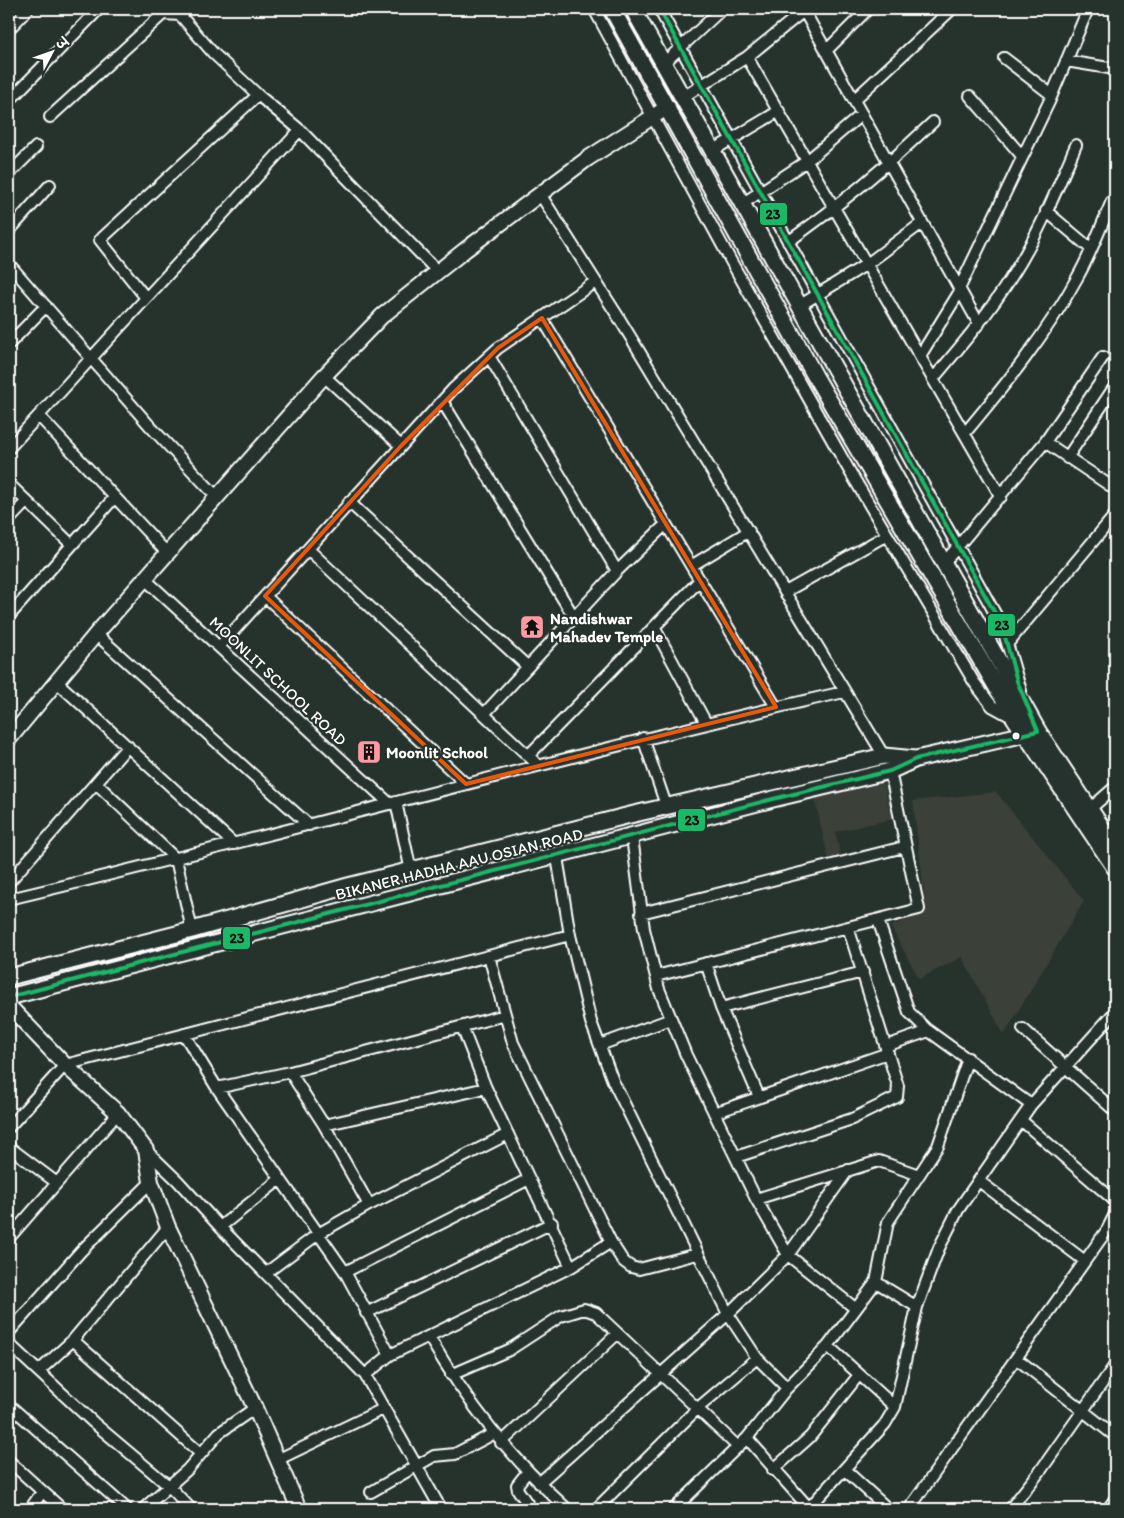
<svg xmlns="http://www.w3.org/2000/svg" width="1124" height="1518" font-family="Itim,'Playpen Sans Deva',sans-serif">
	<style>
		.built { fill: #3a4138 }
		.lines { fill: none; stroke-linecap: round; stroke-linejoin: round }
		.street-casing { stroke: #fff; stroke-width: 14 }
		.secondary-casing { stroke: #fff; stroke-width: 18 }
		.primary-casing { stroke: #fff; stroke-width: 19 }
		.street { stroke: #26332d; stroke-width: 10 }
		.secondary { stroke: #26332d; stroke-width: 14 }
		.primary { stroke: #26332d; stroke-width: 15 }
		.bus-1-casing { stroke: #26332d; stroke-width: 8 }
		.bus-1 { stroke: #1ab867; stroke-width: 4 }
		.marked { fill: none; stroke: #e8590c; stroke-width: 4; stroke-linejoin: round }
		.bus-dot { fill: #fff; stroke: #26332d; stroke-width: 2 }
		.labels { text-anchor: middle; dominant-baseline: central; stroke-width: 4.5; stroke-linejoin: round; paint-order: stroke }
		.poi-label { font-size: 16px; font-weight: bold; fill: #fff; stroke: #26332d; text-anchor: start }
		.street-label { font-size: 16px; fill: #fff; stroke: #26332d }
		.line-badge { stroke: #26332d; stroke-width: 2 }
		.pale-badge-label { font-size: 14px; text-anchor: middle; font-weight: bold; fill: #111 }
	</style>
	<rect width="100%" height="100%" fill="#26332d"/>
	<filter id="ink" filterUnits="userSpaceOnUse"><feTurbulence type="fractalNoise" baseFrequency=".02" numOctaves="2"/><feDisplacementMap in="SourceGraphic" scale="10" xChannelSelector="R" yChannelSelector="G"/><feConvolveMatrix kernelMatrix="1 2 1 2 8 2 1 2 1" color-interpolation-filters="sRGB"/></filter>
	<g filter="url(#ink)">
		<path class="built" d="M883 780 892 819 835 832 842 862 828 857 814 796Z
			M996 792 1084 901 1004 1035 962 957 919 979 891 927 926 908 913 801Z"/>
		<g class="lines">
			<defs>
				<path id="street" d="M594 9 732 263 849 470 974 682 992 706 1012 717
					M659 9 1002 626 1021 691
					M803 9 979 324
					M9 29 28 9
					M826 51 868 9
					M747 57 1001 497
					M1004 58 1052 95
					M1066 61 1115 69
					M664 63 722 9
					M970 96 1022 156
					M683 97 747 57 806 9
					M854 100 952 9
					M9 101 99 9
					M50 117 163 14 180 15 213 53 258 95 300 130 438 272
					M712 151 779 111
					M9 174 36 147
					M540 194 619 318 884 756
					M742 204 807 161 862 114
					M1046 211 1091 249
					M9 231 50 185
					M788 242C840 205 887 166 933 122
					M9 264 149 425 217 497
					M146 298 100 240 258 95
					M799 306 867 264 922 223
					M542 318 776 707
					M9 344 46 306
					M489 356 617 571
					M920 356 960 291V287L1049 102 1088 9
					M324 376 401 446
					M933 379C961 346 989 313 1012 276 1038 236 1057 189 1076 145
					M442 401 574 617
					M39 416 168 554
					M965 433C1006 384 1046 335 1077 278 1091 254 1101 226 1112 201
					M1045 442 1103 357
					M9 448 300 130
					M1067 458 1115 386
					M9 484 72 545 9 616
					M349 502 527 666
					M9 520 26 502
					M72 545 115 497
					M308 549 538 765
					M944 563 1045 442 1115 489
					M691 566 749 531
					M146 580 390 804
					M785 592 887 535
					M265 596 466 784
					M654 627 706 723
					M96 634 309 825
					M1008 643 1115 515
					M219 647 453 389 498 348 595 282
					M57 682 234 844
					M484 714 617 571 666 524
					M643 738 667 808
					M528 756 700 580
					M96 783 176 859 192 930
					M396 802 411 871
					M1090 809 1115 787
					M632 837 644 929 659 989 686 1055 756 1199 788 1255 856 1309
					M557 857 570 935 591 1022 613 1081 728 1314 757 1358 787 1388
					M9 882 128 746
					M9 899C288 833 564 755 844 692
					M641 913 904 847
					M878 920 909 1012 926 1029 1031 1105
					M489 956 513 1043 611 1242 623 1261 631 1267 639 1269 697 1254
					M706 963 721 1008 759 1097
					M656 976 919 909 890 771
					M721 1008 863 972
					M462 1027 486 1088 571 1267
					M1023 1029 1115 1111
					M184 1034 217 1088 345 1272 390 1355
					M600 1045 671 1019
					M886 1046 929 1031
					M290 1072 324 1125 369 1205
					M217 1088 290 1072 505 1015
					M714 1113 888 1053
					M1022 1121 1115 1201
					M324 1125 486 1088
					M9 1127 65 1065 570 935
					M9 1147 57 1183
					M146 1150 178 1181 220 1227 365 1375 441 1509
					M736 1157 852 1119 897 1097 898 1086 848 927
					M979 1181 1085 1261
					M756 1199 879 1161 919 1175
					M220 1227 279 1180
					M9 1238 118 1113
					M345 1272 529 1179
					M266 1273 318 1234 369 1205 508 1134
					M876 1282 917 1307
					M366 1313 552 1223
					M9 1332 81 1251 151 1182
					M429 1337C468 1404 509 1456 567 1509
					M73 1340 200 1453
					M9 1344 94 1423 170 1487 191 1509
					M828 1346 895 1407
					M1016 1358 1115 1436
					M39 1371 73 1340 168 1227
					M365 1375 390 1355 571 1267 611 1242
					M451 1375 509 1350 561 1316 584 1309 596 1313 737 1446
					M9 1405 127 1509
					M747 1438 809 1508
					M501 1443 617 1334
					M277 1460 383 1409
					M9 1461 62 1509
					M773 1470 810 1437 858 1376
					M845 1470 888 1509
					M528 1471 517 1485 518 1490 531 1509
					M539 1483 728 1314 788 1255 848 1170
					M371 1492 434 1456 455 1454 493 1434
					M30 1509 42 1492
					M143 1509 187 1470 219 1433 255 1408
					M596 1509 698 1408 757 1358
					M674 1509 747 1438 787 1388 828 1346 876 1282 888 1222 938 1146 968 1058
					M808 1509 885 1424 895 1407 917 1307 939 1248 958 1210 1031 1105 1115 1012
					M909 1509 1107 1230 1115 1214
					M1010 1509 1041 1470 1115 1365
					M1108 1509 1115 1499"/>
				<path id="secondary" d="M9 739 96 634 217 497 324 376 382 316 465 250 587 159 668 107
					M9 1006 65 1065 118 1113 146 1150 151 1182 168 1227 255 1408 299 1509"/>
				<path id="primary" d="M612 9 815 376 1015 719 1115 868
					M633 9 1038 731 1115 847
					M9 977 192 930 348 886 630 815 884 756 915 759
					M9 997 773 799 890 771 916 759 1038 731"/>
			</defs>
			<use href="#street" class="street-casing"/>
			<use href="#secondary" class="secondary-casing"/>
			<use href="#primary" class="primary-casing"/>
			<use href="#street" class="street"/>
			<use href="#secondary" class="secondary"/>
			<use href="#primary" class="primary"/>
			<defs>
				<path id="bus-1" d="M9 997 773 799 890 771 916 759 1038 731 1017 681 1002 626 659 9"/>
			</defs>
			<use href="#bus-1" class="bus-1-casing"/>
			<use href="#bus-1" class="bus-1"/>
		</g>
	</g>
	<path class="marked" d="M542 318 776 707 466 784 265 596 401 446 498 348Z"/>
	<defs>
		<symbol id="temple-square" viewBox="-11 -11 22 22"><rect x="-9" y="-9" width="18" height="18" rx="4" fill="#ff9aa2" stroke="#26332d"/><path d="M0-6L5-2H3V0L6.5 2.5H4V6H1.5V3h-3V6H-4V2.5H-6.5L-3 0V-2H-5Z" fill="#111"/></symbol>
		<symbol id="building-square" viewBox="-11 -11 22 22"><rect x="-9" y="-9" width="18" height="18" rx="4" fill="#ff9aa2" stroke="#26332d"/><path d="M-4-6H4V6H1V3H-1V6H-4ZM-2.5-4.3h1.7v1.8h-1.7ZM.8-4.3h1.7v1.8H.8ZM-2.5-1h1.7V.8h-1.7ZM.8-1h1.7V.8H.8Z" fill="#111"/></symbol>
	</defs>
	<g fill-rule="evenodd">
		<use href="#temple-square" x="518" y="613" width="28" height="28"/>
		<use href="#building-square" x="355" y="738" width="28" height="28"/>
	</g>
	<circle class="bus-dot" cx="1016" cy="736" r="4.5"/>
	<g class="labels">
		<g class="poi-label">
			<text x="550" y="618">Nandishwar<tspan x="550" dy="18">Mahadev Temple</tspan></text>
			<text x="386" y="752">Moonlit School</text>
		</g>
		<g class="street-label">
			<text transform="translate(278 681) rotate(43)">MOONLIT SCHOOL ROAD</text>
			<text transform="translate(459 864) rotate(-14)">BIKANER HADHA AAU OSIAN ROAD</text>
		</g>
	</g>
	<g class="line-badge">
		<rect x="759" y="202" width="29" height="24" rx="5" fill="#1ab867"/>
		<rect x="987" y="613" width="29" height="24" rx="5" fill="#1ab867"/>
		<rect x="677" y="808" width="29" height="24" rx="5" fill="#1ab867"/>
		<rect x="222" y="926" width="29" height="24" rx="5" fill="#1ab867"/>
	</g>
	<g class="pale-badge-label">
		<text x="773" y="219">23</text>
		<text x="1002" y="630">23</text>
		<text x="692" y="825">23</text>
		<text x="237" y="943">23</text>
	</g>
	<rect width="1124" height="1518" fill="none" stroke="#26332d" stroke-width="30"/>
	<rect x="15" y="15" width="1094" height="1488" fill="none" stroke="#fff" stroke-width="2" filter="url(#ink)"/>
	<g transform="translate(52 52) rotate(49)" stroke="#26332d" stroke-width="4" paint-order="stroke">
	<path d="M0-4L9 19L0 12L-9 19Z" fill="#ffffff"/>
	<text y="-8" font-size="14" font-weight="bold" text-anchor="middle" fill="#ffffff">उ</text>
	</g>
</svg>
